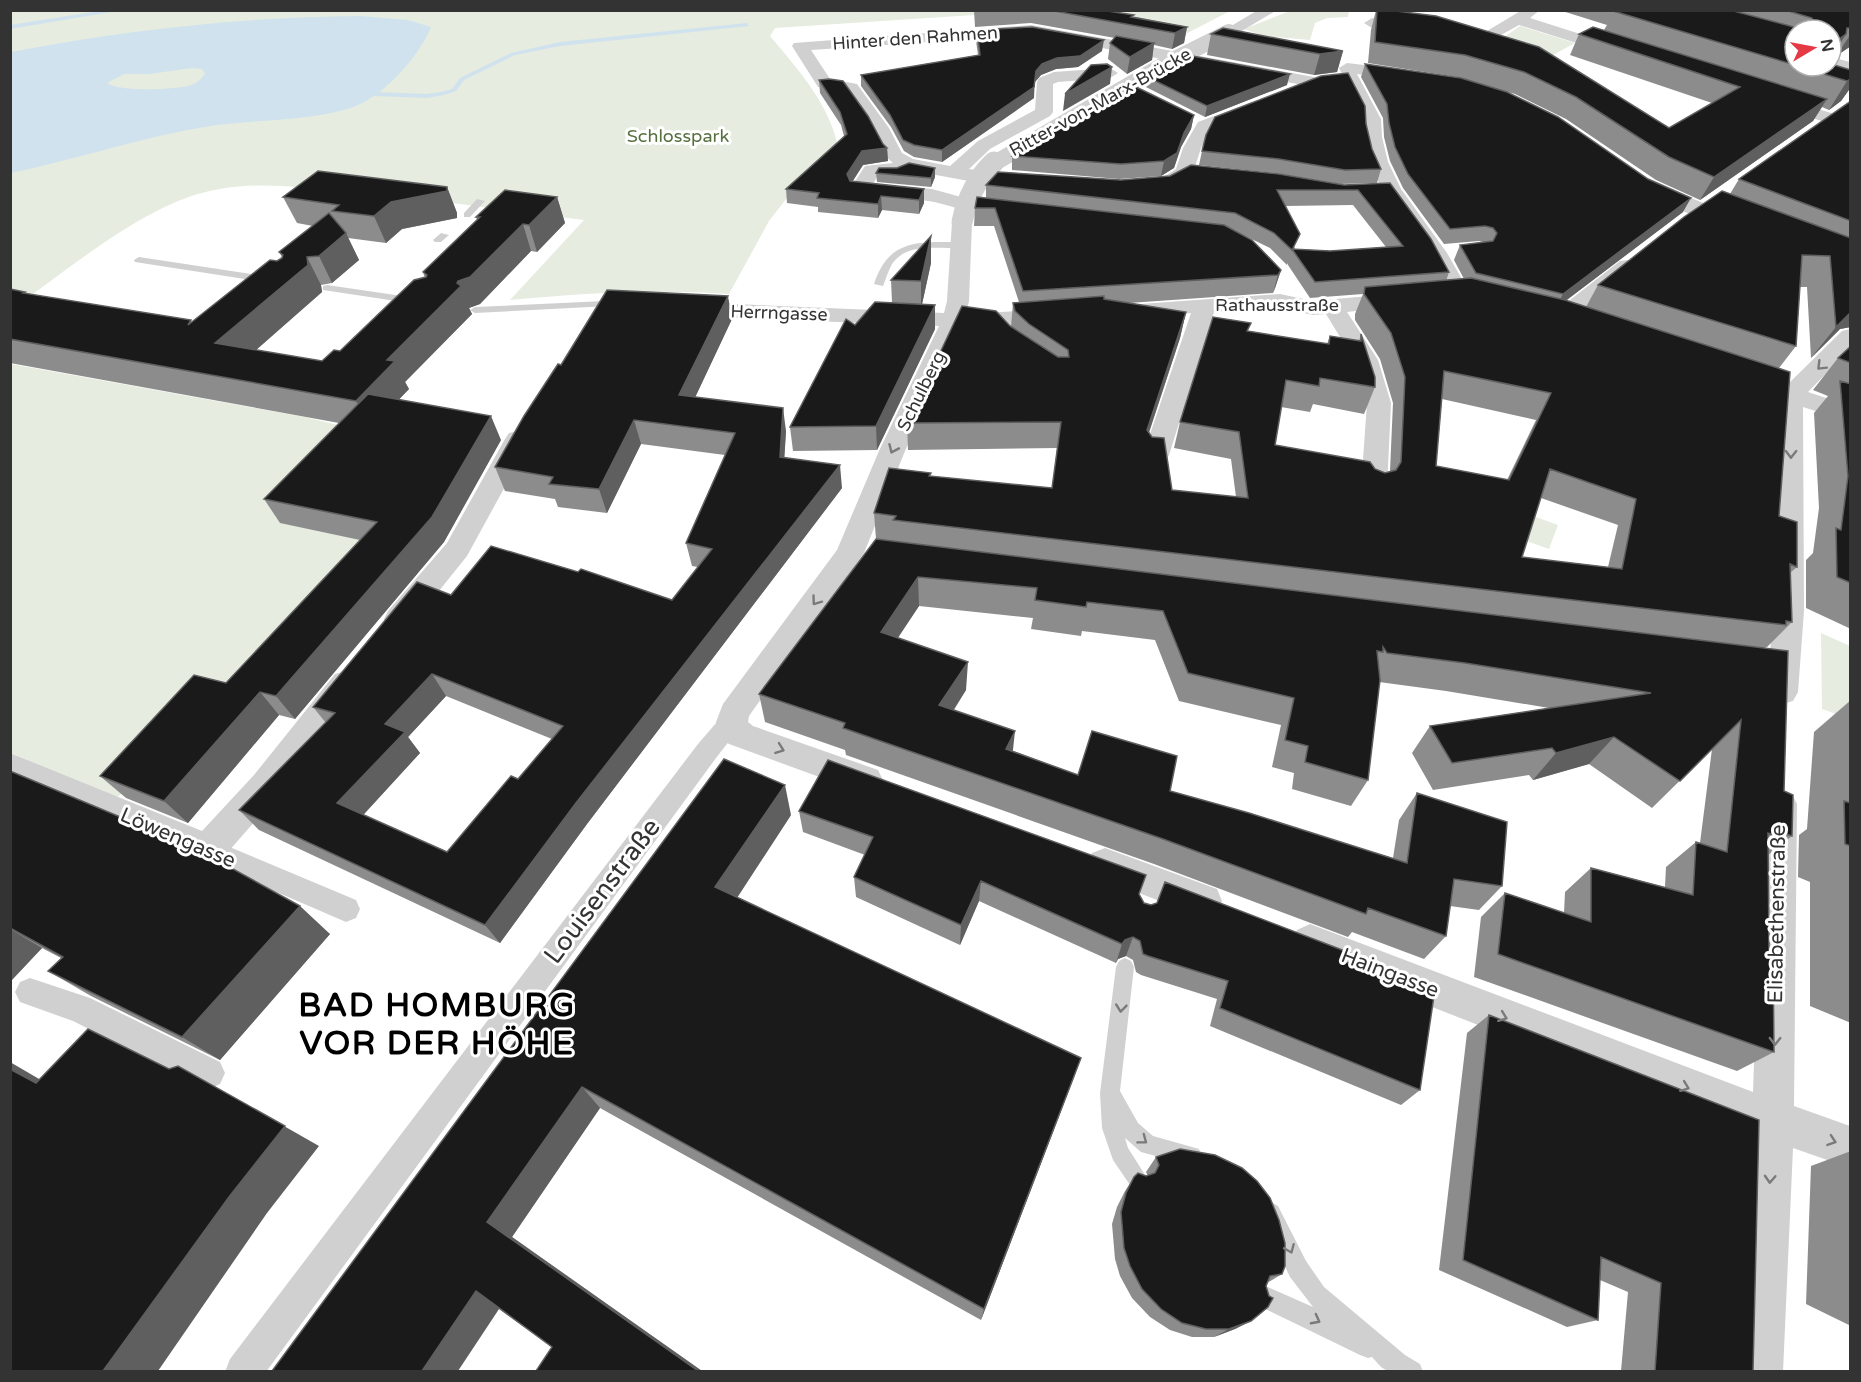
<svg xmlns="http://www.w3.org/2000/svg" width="1861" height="1382" font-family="'Varela Round',sans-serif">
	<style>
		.green { fill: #e6ecdf }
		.water { fill: #cfe2ee; fill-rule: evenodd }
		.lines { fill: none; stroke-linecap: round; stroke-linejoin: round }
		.stream { fill: #cfe2ee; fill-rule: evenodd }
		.service { fill: #d0d0d0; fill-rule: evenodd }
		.pedestrian { fill: #d0d0d0; fill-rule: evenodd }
		.minor { fill: #d0d0d0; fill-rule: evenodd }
		.tertiary { fill: #d0d0d0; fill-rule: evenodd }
		.minor-bridge-far1 { stroke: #d0d0d0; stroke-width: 16 }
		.minor-bridge { stroke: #d0d0d0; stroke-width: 21 }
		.wall { fill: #8c8c8c; fill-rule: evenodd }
		.shaded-wall { fill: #5f5f5f }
		.building { fill: #1a1a1a; stroke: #5f5f5f; stroke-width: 1.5; fill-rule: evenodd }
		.oneway { stroke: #7a7a7a }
		.labels { text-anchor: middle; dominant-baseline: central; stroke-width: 6; stroke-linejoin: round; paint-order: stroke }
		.far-street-label { font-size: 18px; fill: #333; stroke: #fff }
		.far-park-label { font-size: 18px; fill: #56703f; stroke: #fff }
		.street-label { font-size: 21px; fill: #333; stroke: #fff }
		.near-street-label { font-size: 26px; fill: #333; stroke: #fff }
		.near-district-label { font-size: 33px; font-weight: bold; letter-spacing: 1.5px; fill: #000; stroke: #fff }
	</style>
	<rect width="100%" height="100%" fill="#fff"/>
	<path class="green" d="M11 11H1230L1176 39 989 14 775 28 770 36C797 68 830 105 838 147L804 176 769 221 729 294C655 289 584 293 510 300L584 220 345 189 339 191C299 187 260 182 220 189 150 199 68 270 11 310Z
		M1290 11H1349L1348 17 1327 18 1315 23 1310 40 1264 36 1244 29Z
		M1520 26 1575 43 1540 62 1493 45Z
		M11 364 305 417 362 431 441 488 214 697 116 799 11 753Z
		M1505 506 1558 525 1549 549 1494 529Z
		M1821 633 1850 646V719L1822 709Z"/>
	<path class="water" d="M360 16 408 20 431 27C420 54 392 86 366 101 330 122 252 119 210 126 142 137 77 159 11 173V52C126 30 242 17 360 16ZM192 68 202 69 205 73C202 79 197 83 191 85 177 90 118 92 107 83L124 74H149Z"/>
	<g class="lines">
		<path class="stream" d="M106 10H123L10 29V25Z
			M747 23 749 26 560 46 515 55 464 80 456 91 444 95 427 98 375 96 372 94 375 92 427 94 441 92 452 89 460 78 511 53 560 42Z"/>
		<path class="service" d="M477 199 485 201 470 217H464V213Z
			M441 233 449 235 441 242H435L433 240Z
			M961 242 966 245 964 247C940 251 909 240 892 264 888 271 886 279 883 286L874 284C889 238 919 242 961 242Z
			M139 257 270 277 275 280 270 283 135 262 134 260Z
			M327 285 416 298 421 301 416 304 323 290V286Z
			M605 301 610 304 609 306 475 313 470 310 475 307Z
			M1125 958 1131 961 1134 967 1120 1091 1138 1123 1153 1136 1199 1149 1202 1156 1199 1163 1192 1166 1141 1152 1125 1138 1128 1148 1147 1178 1144 1185 1137 1188 1130 1185 1113 1160 1102 1128 1100 1093 1116 967 1119 961Z
			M1271 1202 1278 1206 1306 1261 1324 1287 1405 1355 1420 1364 1423 1372H1389L1381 1367 1372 1357 1368 1358 1360 1355 1255 1304 1252 1296 1255 1288 1263 1285 1313 1307 1290 1277 1260 1213 1264 1206Z"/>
		<path class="pedestrian" d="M732 712 741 715 744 722 716 758 266 1372H225L230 1359 698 744 723 715Z
			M208 838 356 900 360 909 356 918 346 922 198 858 195 850 198 842Z
			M30 978 90 998 220 1062 225 1073 220 1084 209 1089 73 1021 20 1002 15 992 20 982Z"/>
		<path class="minor" d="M1258 10H1277L1235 35 1229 37 1221 32Z
			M1522 10H1540L1530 18 1624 48 1626 51 1618 56 1519 25 1490 41 1372 28 1364 23 1372 18 1487 31Z
			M1031 25 1314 77 1322 82 1314 87 1031 35 811 50 830 79 857 84 889 128 902 153 913 159 950 166 978 141 1035 110 1037 82 1039 78 1054 72 1110 68 1118 73 1110 78 1058 82 1053 84V112L1050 116 990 149 969 169 1018 176 1021 180 1018 184H985L909 170 897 175H878L873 184 932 189 972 200 1001 205 1004 209 1001 213C976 219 952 204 928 201 903 197 877 199 853 193L850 189 865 166 893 163 885 156 871 128 845 92 818 87 792 46 794 43Z
			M1347 63 1406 70 1414 75 1406 80 1357 74 1381 119 1382 137 1388 162 1401 189 1447 253 1471 295 1468 300 1460 302 1452 300 1427 253 1382 190 1370 162 1364 137 1363 119 1339 68Z
			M1777 97 1838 115 1841 119 1838 123 1832 124 1771 106 1768 102 1771 98Z
			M1252 102 1258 103 1261 107 1258 111 1211 129 1201 148 1192 176 1174 187 1151 191 1144 189 1141 185 1144 181 1162 178 1176 169 1183 148 1198 122Z
			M1649 180 1743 220 1746 224 1743 228C1728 232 1649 200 1639 186L1642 182Z
			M962 216 969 218 972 222 969 301 966 314 1053 309 1061 311 1064 316 1061 321 1053 323 988 328 961 327 905 451 864 553 749 716 748 722 753 726 878 770 883 780 878 790 866 794 729 744 723 740 716 722 723 704 837 550 879 451 939 326 687 316 679 314 676 309 679 304 687 302 944 313 947 301 952 222 955 218Z
			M1628 260 1636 261 1639 266 1636 271 1568 324 1560 326 1552 324 1549 319 1552 314 1620 261Z
			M1403 293 1411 295 1414 300 1411 305 1347 312 1378 360 1391 403 1387 488 1383 494 1374 497 1365 494 1361 488 1367 403 1354 360 1326 314 1313 315 1280 308 1214 312 1169 455 1165 461 1156 463 1147 461 1143 455 1191 313 1121 318 1113 316 1110 311 1113 306 1280 294 1313 301Z
			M1850 329V349L1808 392 1850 406V422L1803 407 1804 611 1798 692 1793 701 1782 704 1771 701 1766 692 1774 611 1779 399 1741 386 1737 381 1741 376 1749 374 1787 385 1842 331Z
			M518 431 527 433 531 439 467 556 410 627 399 630 388 627 384 619 388 611 447 543 505 439 509 433Z
			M346 671 357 674 362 683 357 692 278 795 220 861 208 866 10 782V753L202 831 254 775 335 674Z
			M1780 789 1792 794 1797 804 1794 1106 1850 1126V1168L1793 1148 1783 1372H1735L1751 1132 1297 954 1291 942 1297 930 1310 924 1753 1092 1763 804 1768 794Z
			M1105 848 1217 889 1222 901 1217 913 1204 918 1092 875 1087 864 1092 853Z"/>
		<path class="tertiary" d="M1831 57 1850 62V72L1826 66H1831Z"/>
		<path class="minor-bridge-far1" d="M993 164 1165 64 1229 32"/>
		<path class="minor-bridge" d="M962 222C967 198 976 179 994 162"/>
	</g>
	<path class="wall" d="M974 10H1101L1187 27 1184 43 1172 49 1154 45 1152 60 1127 74 1108 59 1110 43 1115 38 1031 23 975 27Z
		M1376 10 1669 128 1712 103 1570 55 1579 34 1604 30 1607 25 1559 10H1851V46L1836 56H1833L1831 58V30H1795V66H1831L1851 70V87L1841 101 1829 110 1822 107 1813 121 1700 200 1656 180 1566 119 1515 94 1457 77 1368 63 1371 30Z
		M977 30 1102 51 1078 67 1056 69 1041 75 1035 82 1034 98 942 162 914 157 904 151 891 127 861 86V75L978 55 976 41Z
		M1211 34 1343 51 1337 72 1314 75 1207 55Z
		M1365 64 1683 212 1566 300 1586 307 1598 285 1730 194 1739 179 1851 101V327L1840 329 1811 358 1807 287H1800L1796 346 1779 368V516L1797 567 1790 573 1792 622 1767 647 1764 648 1784 791 1792 836 1768 855 1769 952 1774 1052 1737 1071 1474 977 1481 917 1505 893 1564 913 1565 892 1591 868 1665 887 1666 867 1696 842 1700 843 1712 749 1652 808 1589 764 1533 780 1529 775 1433 790 1412 753 1430 726 1549 708 1446 691 1379 682 1368 780 1351 806 1292 789 1294 773 1272 767 1281 725 1179 701 1155 640 1082 631 1081 636 1031 629 1033 618 919 606 898 638 966 690 954 710 1013 751 1078 775 1170 791 1393 858 1399 820 1417 793 1502 886 1479 910 1450 906 1446 936 1424 959 1352 932 1348 937 1154 864 846 755 845 750 765 722 759 694 876 539 874 513 931 476 1052 488 1057 448 908 450 907 423 1011 327 1013 303 1019 302 994 226H974L975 208 986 198V185L1121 180 1344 185 1390 183 1449 272 1446 281 1464 279 1454 260 1460 245 1483 242 1479 241 1444 244 1403 188 1390 161 1384 137 1383 118 1361 77ZM1353 205 1386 247 1330 251 1295 249 1285 206ZM1231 229 1270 248 1287 265 1288 263V265L1310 298 1363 294 1355 314V320L1380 359 1393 403 1390 471 1385 473 1375 469 1275 445 1281 407 1310 412 1313 404 1364 414 1375 387 1361 334 1359 341 1330 336 1327 344 1249 331 1180 422 1174 448 1231 459 1236 497 1172 490 1149 433 1180 338 1186 312 1129 303 1273 293 1275 288 1281 270ZM1442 399 1536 420 1507 480 1436 466ZM1541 498 1618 525 1608 567 1522 557Z
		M1147 77 1287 85 1205 117 1146 87Z
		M819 80 887 148 888 161 863 165 853 181 924 189V203L919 214 882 210 878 218 818 212V207L787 203 786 189 844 136 841 125 820 93Z
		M1194 115 1191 129 1181 147 1174 168 1161 176 1119 179 1012 170V156Z
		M1366 124 1372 149 1381 169 1377 183 1340 184 1275 173 1199 165 1202 151Z
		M935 168V177L931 187 877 182 876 173Z
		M447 187 457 213V218L402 229 386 243 348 238 359 260 332 283 321 285 322 292 256 350 322 361 340 351 425 278 423 272 477 220 476 217 557 197 565 223 537 252 531 251 480 304 469 308 472 314 405 382 409 389 398 400 501 440 444 542 295 719 279 715 188 823 126 798 100 776 226 683 360 540 280 523 264 499 339 423 10 363V289L26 294 192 322 282 257 279 252 313 226 297 223 283 197Z
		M931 263 922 304 935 329 877 450 793 451 790 427 855 325 892 302 891 280Z
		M732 319 695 397 786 431 784 458 842 488 587 824 500 943 259 830 239 810 326 723 313 707 451 595 672 600 698 567 692 566 686 543 725 455 641 444 607 513 558 507 555 499 505 491 495 467 561 365ZM446 696 552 739 518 779 447 852 363 815 420 753 408 737Z
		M1851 346V629L1806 608V560L1813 553 1819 508 1814 413 1828 396 1813 390 1838 358Z
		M1851 700V1023L1810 1006V882L1798 877 1799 835 1807 829 1814 732Z
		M10 771 330 934 220 1060 91 996 48 971 61 958 42 948 10 982Z
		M799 811 1139 894 1144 903 1346 962 1420 1090 1401 1105 1210 1026 1217 999 1141 975 1136 972 1133 960 1126 956 1118 959 1116 963 979 901 960 945 856 897 854 877 865 855 803 832Z
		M791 815 737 898 1081 1058 981 1320 600 1108 512 1237 702 1371H536L552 1347 499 1309 272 1371Z
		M1489 1015 1753 1371H1621L1628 1292 1600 1280 1598 1320 1567 1327 1439 1270 1467 1033Z
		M1851 1151V1326L1806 1304 1811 1166Z
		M1156 1157 1282 1274 1267 1283 1251 1321 1235 1329 1214 1337H1192L1170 1330 1150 1317 1132 1298 1120 1276 1115 1259 1112 1224 1117 1207 1125 1191 1134 1177 1148 1176 1146 1172Z"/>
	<path class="shaded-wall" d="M1187 27 1184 43 1172 49 1175 33Z
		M1846 34 1831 58V45Z
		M1851 34V46L1836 56Z
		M1104 40 1102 51 1078 67 1056 69 1041 75 1035 82 1036 71 1042 64Z
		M1154 43 1152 60 1127 74 1130 57Z
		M1343 51 1337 72 1314 75 1320 54Z
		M1112 67 1110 84 1063 111 1065 94Z
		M1290 74 1287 85 1205 117 1207 106Z
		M1851 79V87L1841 101 1829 110 1847 81Z
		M1034 87V98L942 162V150Z
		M1827 99 1813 121 1700 200 1714 177Z
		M1194 115 1191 129 1181 147 1174 168 1161 176 1164 161 1184 133Z
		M887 148 888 161 863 165 848 188 847 174 862 151Z
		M935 168V177L931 187V178Z
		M447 187 457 213V218L402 229 386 243 374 216 391 202Z
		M924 189V203L919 214V200Z
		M881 196 882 210 878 218V204Z
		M557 197 565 223 537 252 529 225Z
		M1691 198 1683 212 1555 309 1563 294Z
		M523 224 531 251 480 304 469 308 472 314 405 382 409 389 371 429 356 401 387 360 457 283 458 281Z
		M346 233 359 260 332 283 319 256Z
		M931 236V263L921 309V281Z
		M307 257 321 285 322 292 232 371 215 343Z
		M1281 270 1275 288 1273 293 1278 275Z
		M728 296 732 319 685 419 679 395Z
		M935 305V329L877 450 876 426Z
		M1186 312 1180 338 1141 456 1147 430Z
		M1851 312V327L1840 329 1811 358 1836 327Z
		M783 408 786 431 783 481 780 457Z
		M491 416 501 440 444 542 295 719 276 696Z
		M634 420 641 444 607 513 599 489Z
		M840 465 842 488 587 824 500 943 485 925 576 803Z
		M918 577 919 606 882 661 881 632Z
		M968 662 966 690 939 732V705Z
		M432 674 446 696 408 737 420 753 355 824 337 803 385 724Z
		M260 692 279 715 188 823 164 801Z
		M1015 731 1012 759 1006 749Z
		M1614 737 1589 764 1533 780 1556 753Z
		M785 785 791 815 725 916 715 887Z
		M981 881 979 901 960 945 961 925Z
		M300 906 330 934 220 1060 182 1037Z
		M10 929 42 948 10 982Z
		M1133 937 1126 956 1118 959 1116 963 1122 944 1125 940Z
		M1081 1058 1073 1080 981 1320 984 1309Z
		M10 1062 82 1104 36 1083 10 1069Z
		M178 1066 319 1146 267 1213 158 1371H103Z
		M582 1087 600 1108 512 1237 702 1371H698L487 1222Z
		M476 1291 503 1303 458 1371H422Z
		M1251 1321 1235 1329 1214 1337 1229 1329Z"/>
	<path class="building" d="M1049 10H1101L1134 15 1131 17 1187 27 1175 33Z
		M1377 10H1388L1436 16 1539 47 1669 128 1740 87 1579 34 1593 27 1827 99 1714 177 1669 157 1576 97 1524 72 1465 55 1375 42Z
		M1730 10 1805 30H1795V65L1613 11Z
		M1785 10H1851V28H1847L1846 34 1831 45V30H1813L1812 18Z
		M1032 27 1104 40 1080 56 1057 58 1042 64 1036 71 1034 87 942 150 914 145 903 140 890 115 861 75 980 55 977 30Z
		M1223 28 1343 51 1320 54 1211 34Z
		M1116 36 1154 43 1130 57 1110 43Z
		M1187 55 1290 74 1207 106 1147 77Z
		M1107 64 1112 67 1065 94 1091 65Z
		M1365 64 1461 78 1507 92 1558 117 1648 179 1691 198 1563 294 1476 273 1460 245 1493 241 1497 233 1493 228 1485 226 1450 229 1408 174 1395 147 1389 123 1387 104Z
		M1831 64 1851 70V79L1847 81 1797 66H1831Z
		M1348 73 1365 106 1366 124 1372 149 1381 169 1345 170 1279 159 1202 151 1206 135 1215 117 1321 76Z
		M829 79 843 81 868 116 883 144 887 148 862 151 847 174 850 181 924 189 919 200 881 196 878 204 817 198 819 193 786 189 847 134 840 112 819 80Z
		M1130 84 1194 115 1184 133 1177 153 1164 161 1121 164 1012 156 1021 146Z
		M1851 101V221L1739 179Z
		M909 163 935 168 931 178 876 173 879 168H897Z
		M1191 165 1279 174 1344 185 1390 183 1431 239 1449 272 1315 282 1292 249 1330 251 1403 246 1358 190H1277L1300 234 1292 250 1274 233 1235 213 986 185 998 172 1121 180 1170 176Z
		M318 171 447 187V191L391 202 374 216 332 211 339 205 283 197Z
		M505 190 557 197 529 225 523 224 470 277 458 281 457 283 461 286 387 360 395 361 356 401 10 339V289L25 292 23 293 191 320 188 325 270 260 277 261 282 258 283 255 279 252 329 213 346 233 319 256 307 257 308 265 215 343 322 361 334 350 340 351 414 280 426 277 427 275 423 272 480 217H476Z
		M1722 191 1851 238V312L1836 327 1830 256 1802 255 1796 346 1598 285 1684 217Z
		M977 197 1224 225 1252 240 1281 270 1278 275 1023 291 995 208H975Z
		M931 236 921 281 891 280Z
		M1471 278 1565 300 1790 372 1779 516 1797 522V567L1790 564 1792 622 1786 621V625L893 520 896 516 874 513 889 468 931 473 929 476 1052 488 1061 422 907 423 962 306 996 311 1010 326 1058 357H1069L1068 350 1029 324 1015 311 1013 303 1104 296V299L1186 312 1147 430 1152 437 1164 438 1172 490 1248 498 1239 432 1180 422 1213 317 1251 323 1247 331 1329 344 1330 336 1361 341V334L1375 377V387L1320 378 1319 386 1286 380 1275 445 1370 462 1375 469 1385 473 1396 470 1401 462 1405 377 1391 333 1364 294 1365 287ZM1444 371 1551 393 1509 480 1436 466ZM1550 469 1636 499 1622 569 1522 557Z
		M607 290 728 296 679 395 783 408 780 457 840 465 576 803 485 925 239 810 335 713 313 707 417 582 451 595 491 546 578 572 581 569 672 600 712 549 686 543 735 433 634 420 599 489 549 484 553 477 495 467 524 416 558 364 561 365ZM432 674 563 726 518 779 511 776 447 852 337 803 405 732 385 724Z
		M875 302 935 305 876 426 790 427 846 319 855 325Z
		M1851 346V363L1838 358Z
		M1840 381 1851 384V583L1837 577 1836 528 1841 530 1848 476Z
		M368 394 491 416 432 517 276 696 260 692 164 801 100 776 194 675 226 683 377 522 264 499Z
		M876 539 1788 651 1784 791 1793 795 1792 836 1783 833V839L1768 833 1769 952 1773 953 1774 1052 1498 954 1505 893 1591 922V868L1693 895 1696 842 1727 852 1741 720 1680 781 1614 737 1556 753 1552 748 1452 763 1430 726 1651 693 1465 663 1387 653 1383 647V652L1377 651 1380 680 1368 780 1305 762 1308 746 1285 740 1294 698 1188 673 1163 611 1087 602 1086 607 1035 600 1037 588 918 577 881 632 968 662 939 705 1015 731 1006 749 1078 775 1092 731 1177 756 1170 791 1249 813 1407 863 1417 793 1507 822 1502 886 1454 879 1446 936 1368 908 1366 914 1163 839 843 728 845 723 759 694Z
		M724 759 785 785 715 887 1081 1058 984 1309 582 1087 487 1222 698 1371H536L552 1347 476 1291 422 1371H272Z
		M828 760 1146 875 1139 894 1144 903 1151 905 1157 903 1165 882 1350 953 1346 962 1434 996 1420 1090 1220 1008 1228 981 1148 956 1143 954 1140 941 1133 937 1125 940 1122 944 981 881 961 925 854 877 873 837 799 811Z
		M10 771 173 839 177 838 300 906 182 1037 48 971 63 957 10 928Z
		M1844 801 1851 803V846L1845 844Z
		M1489 1015 1759 1120 1753 1371H1655L1661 1283 1601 1257 1598 1320 1463 1260Z
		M88 1029 169 1069 178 1066 285 1126 229 1197 103 1371H10V1069L36 1083Z
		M1180 1149 1215 1155 1242 1168 1257 1181 1270 1198 1279 1220 1285 1243V1266L1282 1274 1270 1276 1266 1286 1269 1296 1273 1298 1268 1307 1251 1321 1229 1329H1206L1182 1323 1161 1309 1142 1289 1130 1266 1124 1248 1121 1212 1126 1193 1134 1177 1138 1173 1146 1176 1155 1173 1159 1165 1156 1157Z"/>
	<defs><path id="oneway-chevron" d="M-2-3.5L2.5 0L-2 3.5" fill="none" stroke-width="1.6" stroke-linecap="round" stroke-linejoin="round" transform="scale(1.5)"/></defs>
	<g class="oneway">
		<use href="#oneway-chevron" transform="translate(1821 366) rotate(135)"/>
		<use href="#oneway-chevron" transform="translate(893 449) rotate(114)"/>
		<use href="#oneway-chevron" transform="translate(1791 454) rotate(91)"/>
		<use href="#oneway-chevron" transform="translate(816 601) rotate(126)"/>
		<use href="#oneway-chevron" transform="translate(780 749) rotate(20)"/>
		<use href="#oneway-chevron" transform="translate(1121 1008) rotate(96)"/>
		<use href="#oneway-chevron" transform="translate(1503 1017) rotate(21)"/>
		<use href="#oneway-chevron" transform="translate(1775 1041) rotate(91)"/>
		<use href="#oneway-chevron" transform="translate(1685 1087) rotate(21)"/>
		<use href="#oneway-chevron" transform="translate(1143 1140) rotate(37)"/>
		<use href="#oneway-chevron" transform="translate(1832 1141) rotate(19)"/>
		<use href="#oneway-chevron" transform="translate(1770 1179) rotate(93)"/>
		<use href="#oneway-chevron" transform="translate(1290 1249) rotate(67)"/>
		<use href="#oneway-chevron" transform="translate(1316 1320) rotate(28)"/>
	</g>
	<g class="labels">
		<g class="far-street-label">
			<text transform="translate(915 38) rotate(-4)">Hinter den Rahmen</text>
			<text transform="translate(1100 102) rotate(-29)">Ritter-von-Marx-Brücke</text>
			<text x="1277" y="305">Rathausstraße</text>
			<text transform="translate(779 313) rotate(2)">Herrngasse</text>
			<text transform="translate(921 391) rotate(-64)">Schulberg</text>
		</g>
		<g class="far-park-label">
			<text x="678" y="136">Schlosspark</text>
		</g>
		<g class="street-label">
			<text transform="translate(178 838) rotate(23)">Löwengasse</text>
			<text transform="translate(1777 914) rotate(-89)">Elisabethenstraße</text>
			<text transform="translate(1390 973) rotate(21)">Haingasse</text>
		</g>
		<g class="near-street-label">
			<text transform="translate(602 891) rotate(-53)">Louisenstraße</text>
		</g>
		<g class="near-district-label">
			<text x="437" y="1005">BAD HOMBURG<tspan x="437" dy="38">VOR DER HÖHE</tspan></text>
		</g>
	</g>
	<rect width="1861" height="1382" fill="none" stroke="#333333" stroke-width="24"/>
	<g transform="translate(1813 48) rotate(80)"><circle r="28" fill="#ffffff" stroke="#adadad" stroke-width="1.5"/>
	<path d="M0-4.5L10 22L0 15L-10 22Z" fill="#e63946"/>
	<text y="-9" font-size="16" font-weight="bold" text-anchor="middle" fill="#333333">N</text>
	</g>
</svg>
